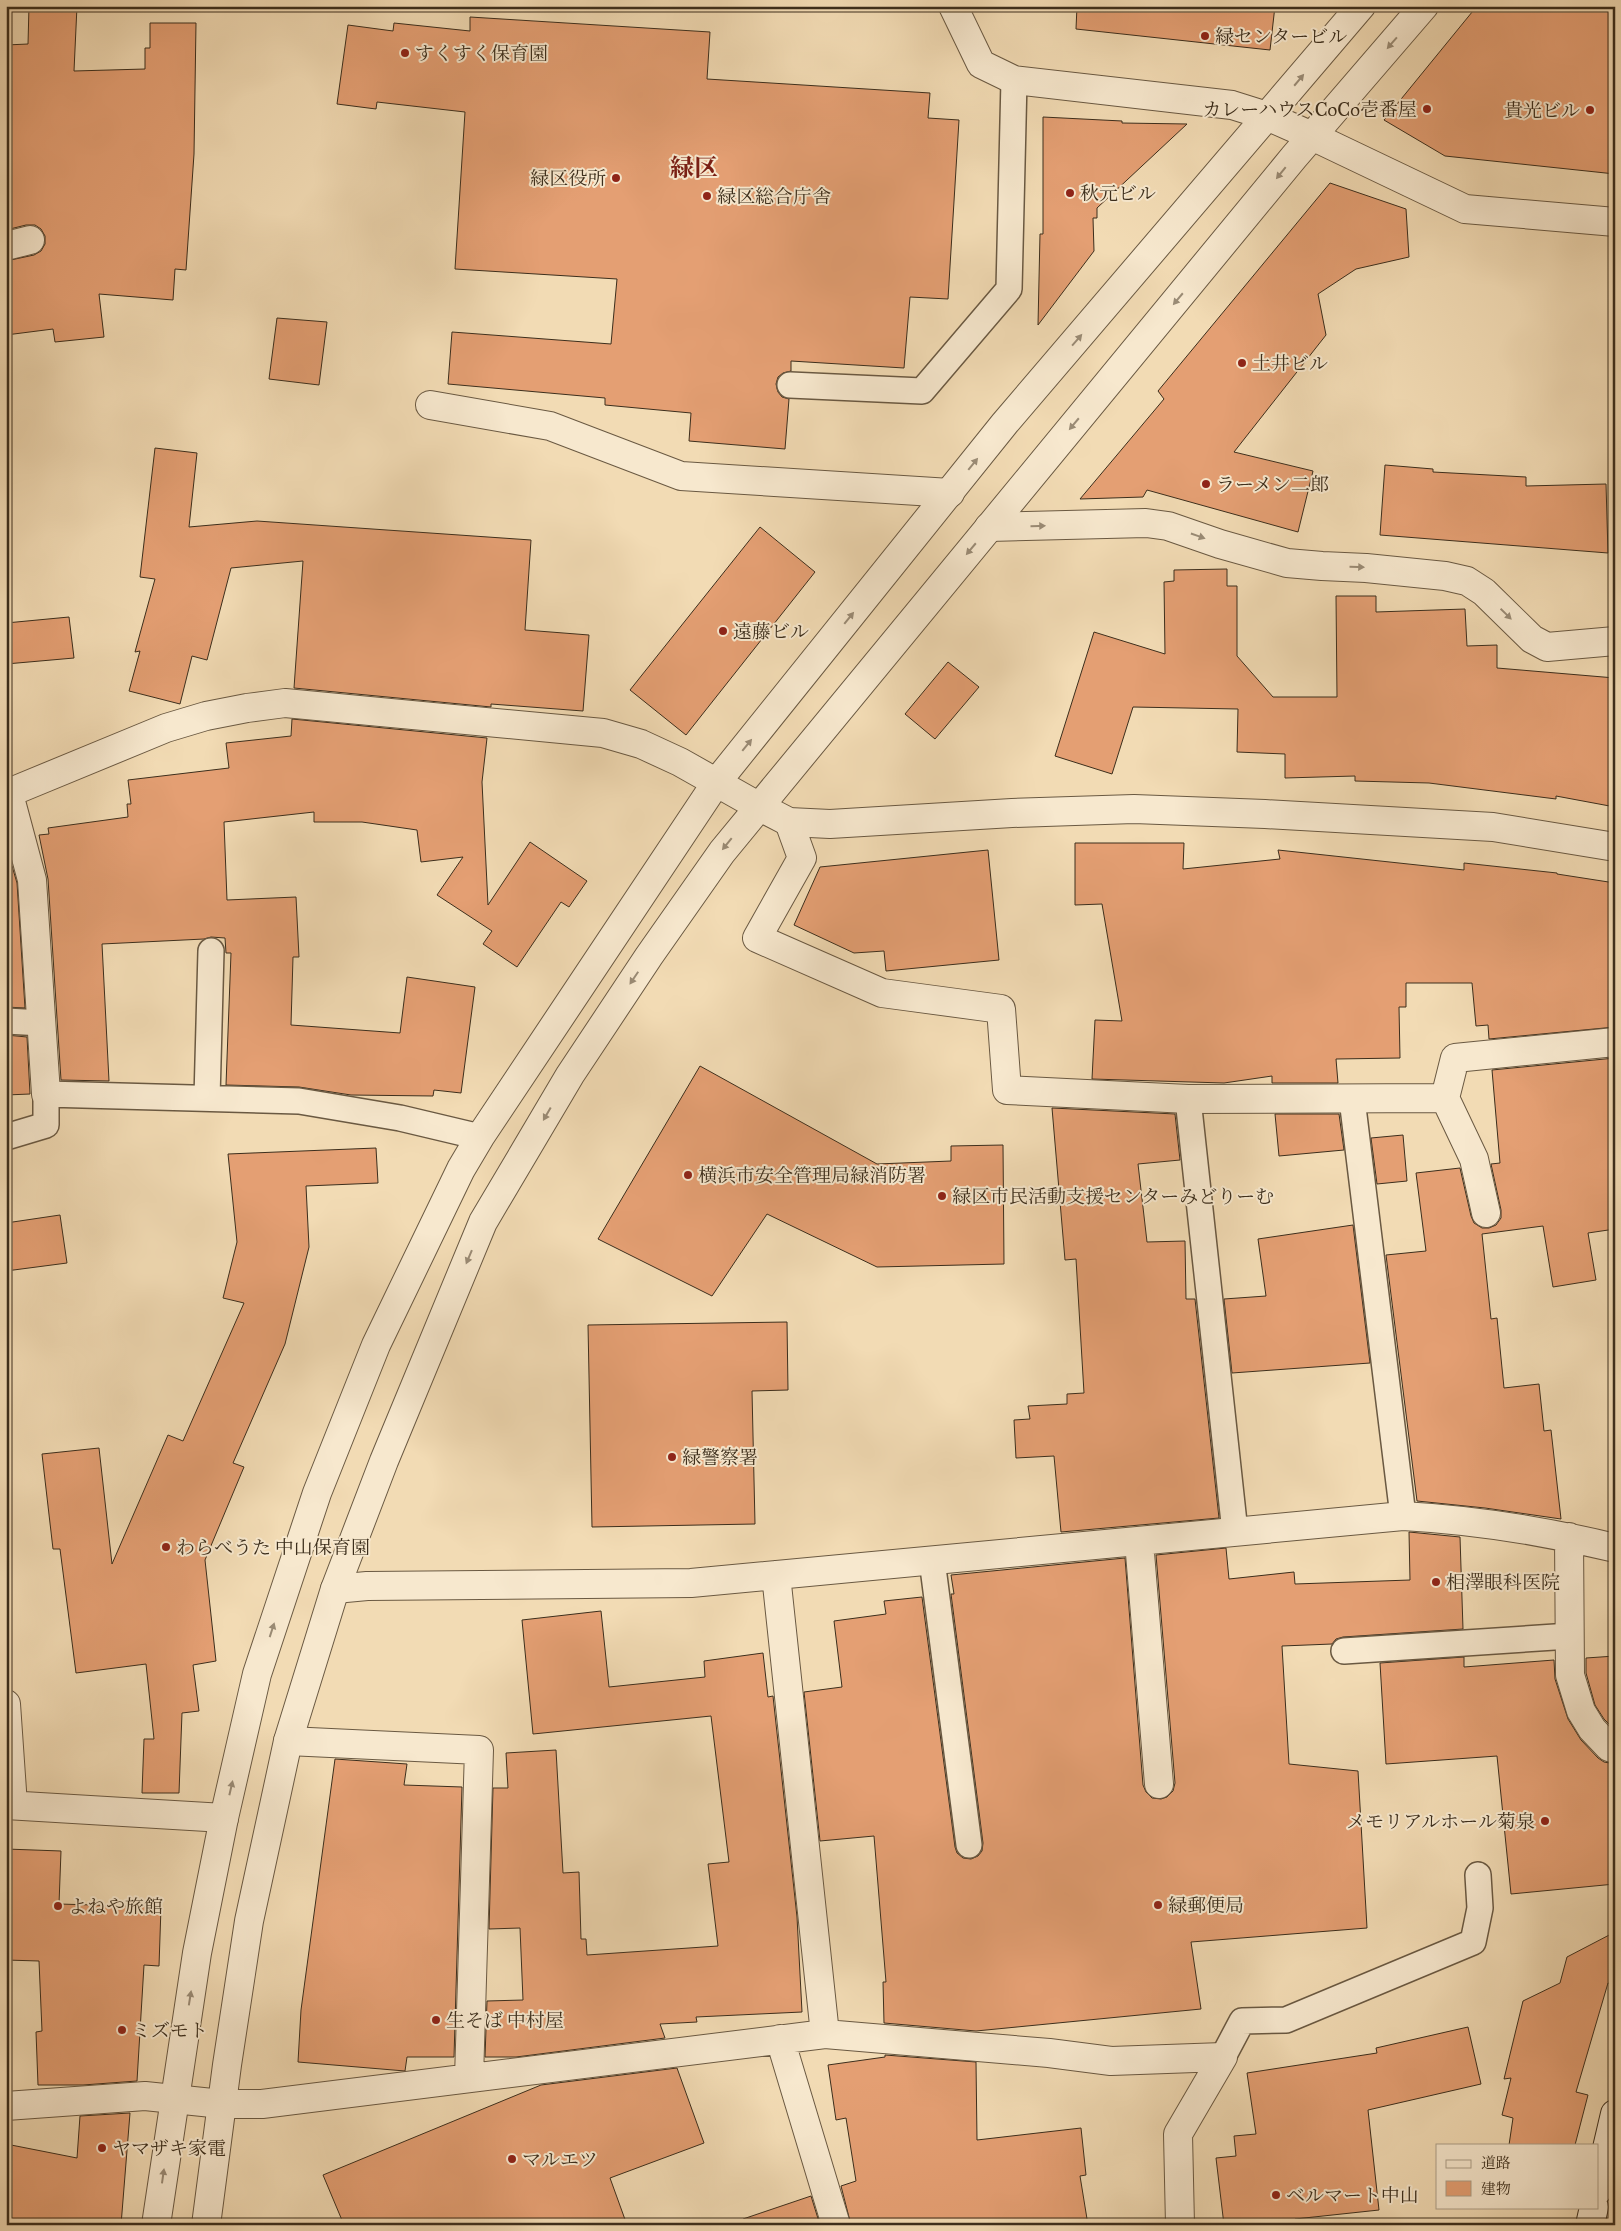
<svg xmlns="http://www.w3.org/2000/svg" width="1621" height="2231" font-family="'IM FELL Great Primer','Noto Serif JP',serif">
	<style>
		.building { fill: #e49f73; stroke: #3c2e1c }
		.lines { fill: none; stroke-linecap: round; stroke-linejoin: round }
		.service-casing { stroke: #6a5942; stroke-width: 28 }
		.minor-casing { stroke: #6a5942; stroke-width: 30 }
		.tertiary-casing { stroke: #6a5942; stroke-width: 30 }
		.secondary-casing { stroke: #3c2e1c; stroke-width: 30 }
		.service { stroke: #f7e8ce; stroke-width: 25 }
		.minor { stroke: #f7e8ce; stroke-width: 28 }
		.tertiary { stroke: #f7e8ce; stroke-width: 28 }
		.secondary { stroke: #f7e8ce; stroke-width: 28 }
		.oneway { fill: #9a8b75 }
		.poi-dot { fill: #8f2418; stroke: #f7e8ce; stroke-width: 2 }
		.labels { text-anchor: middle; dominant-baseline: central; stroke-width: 4; stroke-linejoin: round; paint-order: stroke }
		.poi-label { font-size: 19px; fill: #3c2e1c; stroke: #f7e8ce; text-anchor: start }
		.district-label { font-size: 24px; font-weight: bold; fill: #7a1f14; stroke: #f7e8ce }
	</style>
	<rect width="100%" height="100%" fill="#f2dbb4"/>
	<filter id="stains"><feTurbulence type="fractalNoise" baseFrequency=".004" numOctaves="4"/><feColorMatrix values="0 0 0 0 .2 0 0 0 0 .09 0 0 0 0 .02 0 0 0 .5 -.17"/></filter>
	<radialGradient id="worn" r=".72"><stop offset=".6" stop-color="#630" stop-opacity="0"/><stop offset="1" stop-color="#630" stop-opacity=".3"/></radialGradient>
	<path class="building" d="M29 6H77L74 71 145 69V48H150V23H196L194 154 186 270 175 269 173 300 99 294 104 337 55 342 53 329 6 335V261L34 255 41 251 45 244V236L41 229 35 225H26L6 230V45L28 44Z
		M1077 6H1275L1270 50 1076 29Z
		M1477 6H1615V174L1445 156 1384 120Z
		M470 17 710 32 707 79 930 93 928 118 959 120 948 299 910 297 904 368 791 361V371L783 373 778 377 776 384 778 392 782 397 789 399 785 449 689 441 691 413 605 405V398L448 384 452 332 611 344 617 279 455 269 465 112 377 102 376 109 337 104 348 25 393 31 394 23 470 31Z
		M1043 117 1122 121V123L1187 124 1097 208V218H1093L1094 251 1038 325 1040 234H1043Z
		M1330 183 1406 209 1409 257 1356 269 1318 294 1326 335 1234 452 1313 471 1298 532 1147 490 1143 497 1080 499 1164 399 1158 391Z
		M277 318 327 322 319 385 269 379Z
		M155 448 197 453 189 527 257 521 531 540 525 630 589 635 583 711 491 704V707L294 688 303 561 231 568 207 660 192 656 180 704 129 691 140 651 135 652 155 579 140 577Z
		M1385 465 1433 469V472L1526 477V486L1606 484 1608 553 1380 535Z
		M760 527 815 572 686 735 630 690Z
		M1227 569V586H1237V656L1273 697H1337L1336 596H1376V612L1465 609 1467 646 1497 645V668L1615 678V807L1556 796V799L1429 783 1355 781V776L1285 778V754L1237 752 1238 709 1133 707 1112 774 1055 756 1094 632 1165 654 1164 582 1174 581V570Z
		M69 617 74 658 6 664V623Z
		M948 662 979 687 935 739 905 714Z
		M292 719 487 738 482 782 488 905 530 842 587 881 569 907 561 902 517 967 483 944 492 931 437 895 463 857 421 862 417 830 362 822H314V812L224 822 227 900 296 897 299 957H293L291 1025 400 1033 407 977 475 987 461 1093 434 1090 433 1096 351 1095 299 1087 226 1085 231 953H226L225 938 211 937 204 939 102 944 109 1081 61 1080 48 879 39 835 49 834 48 828 128 817 127 804H131L128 780 229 768 226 743 291 736Z
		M1075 843H1184L1183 869 1280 859 1278 850 1464 870V863L1557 873V874L1615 883V1027L1489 1039 1488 1025 1476 1026 1472 983H1406V1007H1399L1400 1058 1336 1059 1338 1083H1272V1076L1224 1083 1092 1079 1095 1020 1122 1021 1102 904 1075 905Z
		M988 850 999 960 886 971 884 951 854 953 794 925 820 867Z
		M6 866H12L17 883 25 1008 6 1007Z
		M6 1035 27 1037 30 1094 6 1095Z
		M1615 1058V1229L1588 1233 1596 1280 1553 1287 1543 1226 1482 1234 1491 1319 1497 1318 1504 1388 1539 1384 1544 1431 1551 1430 1561 1519 1485 1508 1417 1501 1386 1255 1426 1251 1416 1173 1460 1168 1471 1216 1474 1223 1482 1228H1489L1496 1225 1501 1218V1210L1491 1164 1500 1163 1492 1070Z
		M700 1066 877 1164 951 1161V1146L1003 1145 1004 1264 877 1267 767 1214 712 1296 598 1239Z
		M1052 1108 1175 1114 1180 1160 1138 1164 1147 1242 1185 1241 1186 1299H1195L1219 1518 1061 1532 1054 1456 1016 1458 1014 1420 1030 1419 1028 1406 1067 1404V1394L1084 1393 1076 1259 1065 1260Z
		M1275 1114H1339L1344 1150 1279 1156Z
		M1403 1135 1407 1181 1377 1184 1371 1138Z
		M376 1148 378 1183 306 1186 309 1247 285 1344 233 1463 244 1467 205 1560 216 1661 193 1665 199 1711 182 1713 179 1793H142L144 1739H154L146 1664 76 1673 60 1549H53L42 1454 99 1448 112 1564 168 1435 183 1441 244 1303 223 1298 237 1242 228 1154Z
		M60 1215 67 1263 6 1271V1223Z
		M1353 1225 1370 1363 1232 1373 1224 1299 1266 1296 1258 1239Z
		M787 1322 788 1390 752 1391 755 1524 592 1527 588 1325Z
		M1409 1532 1460 1537 1463 1629 1343 1637 1336 1639 1332 1644 1282 1646 1289 1764 1358 1771 1367 1928 1191 1942 1201 2009 976 2031 884 2023 883 1982H886L874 1836 820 1841 804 1692 842 1687 834 1621 886 1614 884 1601 922 1597 955 1847 957 1853 963 1858 971 1859 978 1856 982 1851 983 1843 951 1594H954L951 1575 1125 1558 1143 1785 1146 1792 1152 1798 1161 1799 1167 1797 1173 1791 1175 1783 1156 1555 1226 1548 1229 1579 1294 1572 1295 1584 1410 1580Z
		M601 1611 609 1687 705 1677 704 1661 763 1653 768 1697 773 1696 797 1917 802 2012 696 2017 697 2022 660 2024 665 2038 516 2057H485L487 2001 523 2000 520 1928 489 1929 493 1788H508L506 1753 556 1750 563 1873 579 1872 581 1939H586L587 1955 718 1946 708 1864 729 1862 711 1716 533 1734 522 1620Z
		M1615 1656V1730L1604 1719 1595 1705 1586 1673V1658Z
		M1464 1657V1667L1554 1660 1555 1679 1568 1719 1581 1740 1598 1758 1604 1762 1615 1764V1884L1511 1894 1497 1756 1386 1764 1380 1663Z
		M335 1759 407 1764 404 1785 462 1787 454 2057H407L405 2071 298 2062 301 2010Z
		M6 1849 61 1851 59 1904 161 1907 159 1966 144 1965 137 2081 83 2085H38L36 2032 42 2031 39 1961 6 1960Z
		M1615 1932V1985L1608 1983 1576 2092 1588 2095 1575 2145H1509L1513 2118 1502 2115 1511 2078 1504 2079 1523 2001 1560 1983 1567 1957Z
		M1468 2027 1481 2084 1368 2110 1379 2210 1295 2219V2225H1224L1216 2158 1236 2156 1234 2136 1256 2134 1247 2073 1377 2053 1376 2048Z
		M885 2055 976 2062 977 2140 1081 2128 1086 2175 1080 2176 1088 2225H851L841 2186 856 2181 846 2118 836 2120 828 2065 885 2057Z
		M677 2068 704 2143 610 2178 627 2225H344L323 2175 541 2085Z
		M130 2113 121 2225H6V2144L77 2158 80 2116Z
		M811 2196 820 2225H744L743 2219Z"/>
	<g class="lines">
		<defs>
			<path id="service" d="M790 385 922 391 1009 289 1014 80
				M6 1021 42 1023
				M207 1098 211 951
				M1188 1099 1235 1532
				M1352 1099 1403 1516
				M6 1137 46 1125V1094L299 1101 400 1118 480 1137
				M932 1560 969 1845
				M1344 1651 1570 1636
				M1223 2057 1242 2021 1286 2020 1473 1942 1480 1908 1478 1875"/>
			<path id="minor" d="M6 246 30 240
				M430 405 550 426 681 476 950 493
				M989 527 1146 523 1168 526 1220 544 1287 563 1322 566 1366 568 1445 576 1467 581 1484 592 1532 639 1547 647 1615 641
				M6 794 166 728 206 716 247 708 285 703 603 733 641 744 680 762 758 806
				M9 794 32 880 46 1094
				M789 822 802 858 757 938 882 993 1001 1009 1007 1090 1188 1099 1445 1098
				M1486 1213 1474 1159 1445 1098 1455 1058 1615 1042
				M1569 1537 1570 1675 1581 1711 1592 1729 1609 1747 1615 1749
				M1139 1541 1159 1784
				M776 1575 825 2034
				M335 1589 367 1586 691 1583 1403 1516C1474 1520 1545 1531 1615 1548
				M6 1704 13 1805
				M288 1741 479 1750 469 2078
				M6 1805 224 1818
				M780 2039 836 2225
				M6 2106 145 2096 222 2104H262L825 2034 1049 2053 1111 2061 1223 2057
				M1180 2225 1178 2134 1223 2057"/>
			<path id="tertiary" d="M953 6 981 64 1014 80 1232 105 1267 116 1312 136 1465 209 1615 222
				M758 806 789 822 830 824 1012 813 1134 809 1265 814 1493 827 1615 847
				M156 2225 197 1953 224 1818 257 1674 317 1493 376 1345 461 1169 480 1137 716 783 1005 423 1361 6
				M206 2225 227 2065 249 1921 288 1741 335 1589 384 1461 483 1222 570 1075 649 956 722 852 1294 157 1424 6"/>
			<path id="secondary" d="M1597 2191 1615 2114
				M1590 2225 1594 2207"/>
		</defs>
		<use href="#service" class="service-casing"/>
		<use href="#minor" class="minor-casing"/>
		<use href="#tertiary" class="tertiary-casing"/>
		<use href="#secondary" class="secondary-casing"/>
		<use href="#service" class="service"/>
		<use href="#minor" class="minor"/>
		<use href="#tertiary" class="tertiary"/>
		<use href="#secondary" class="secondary"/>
	</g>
	<defs><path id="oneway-solid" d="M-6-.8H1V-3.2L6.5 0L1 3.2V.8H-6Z" transform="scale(1.25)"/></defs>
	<g class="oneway">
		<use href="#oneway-solid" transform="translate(1392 43) rotate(131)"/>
		<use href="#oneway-solid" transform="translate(1299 80) rotate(-50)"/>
		<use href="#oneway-solid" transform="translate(1281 173) rotate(129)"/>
		<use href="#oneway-solid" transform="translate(1178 299) rotate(130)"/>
		<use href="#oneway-solid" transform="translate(1077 340) rotate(-49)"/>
		<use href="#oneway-solid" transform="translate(1074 424) rotate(130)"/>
		<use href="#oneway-solid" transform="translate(973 464) rotate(-51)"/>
		<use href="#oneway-solid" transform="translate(1038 526) rotate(-1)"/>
		<use href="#oneway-solid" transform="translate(1198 536) rotate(19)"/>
		<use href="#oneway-solid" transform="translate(971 549) rotate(130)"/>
		<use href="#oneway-solid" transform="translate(1357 567) rotate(2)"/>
		<use href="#oneway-solid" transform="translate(1506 614) rotate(44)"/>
		<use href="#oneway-solid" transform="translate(849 618) rotate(-51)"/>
		<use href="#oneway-solid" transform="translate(747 745) rotate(-51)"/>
		<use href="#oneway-solid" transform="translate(727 844) rotate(129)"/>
		<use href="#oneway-solid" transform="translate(634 978) rotate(124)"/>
		<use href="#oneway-solid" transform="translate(547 1114) rotate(120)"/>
		<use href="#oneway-solid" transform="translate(469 1257) rotate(113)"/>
		<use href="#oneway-solid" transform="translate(272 1630) rotate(-72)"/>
		<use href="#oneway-solid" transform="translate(231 1788) rotate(-77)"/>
		<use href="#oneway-solid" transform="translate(190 1998) rotate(-81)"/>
		<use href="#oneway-solid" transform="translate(163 2176) rotate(-82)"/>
	</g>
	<g class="poi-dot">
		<circle cx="1205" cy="36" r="5"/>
		<circle cx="405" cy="53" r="5"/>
		<circle cx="1427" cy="109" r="5"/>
		<circle cx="1590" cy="110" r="5"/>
		<circle cx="616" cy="178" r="5"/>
		<circle cx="1070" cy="193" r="5"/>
		<circle cx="707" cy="196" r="5"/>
		<circle cx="1242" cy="363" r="5"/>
		<circle cx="1206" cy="484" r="5"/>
		<circle cx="723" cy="631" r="5"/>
		<circle cx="688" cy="1175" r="5"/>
		<circle cx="942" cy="1196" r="5"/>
		<circle cx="672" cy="1457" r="5"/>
		<circle cx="166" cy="1547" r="5"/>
		<circle cx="1436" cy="1582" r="5"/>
		<circle cx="1545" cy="1821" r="5"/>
		<circle cx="1158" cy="1905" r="5"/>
		<circle cx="58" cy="1906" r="5"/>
		<circle cx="436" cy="2020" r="5"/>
		<circle cx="122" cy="2030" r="5"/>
		<circle cx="102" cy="2148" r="5"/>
		<circle cx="512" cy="2159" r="5"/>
		<circle cx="1276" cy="2195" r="5"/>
	</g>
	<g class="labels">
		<g class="poi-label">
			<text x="1215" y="36">緑センタービル</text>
			<text x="415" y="53">すくすく保育園</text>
			<text x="1417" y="109" text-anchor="end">カレーハウスCoCo壱番屋</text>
			<text x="1580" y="110" text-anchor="end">貴光ビル</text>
			<text x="606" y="178" text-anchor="end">緑区役所</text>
			<text x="1080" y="193">秋元ビル</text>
			<text x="717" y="196">緑区総合庁舎</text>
			<text x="1252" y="363">土井ビル</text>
			<text x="1216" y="484">ラーメン二郎</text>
			<text x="733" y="631">遠藤ビル</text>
			<text x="698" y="1175">横浜市安全管理局緑消防署</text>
			<text x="952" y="1196">緑区市民活動支援センターみどりーむ</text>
			<text x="682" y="1457">緑警察署</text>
			<text x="176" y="1547">わらべうた 中山保育園</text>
			<text x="1446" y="1582">相澤眼科医院</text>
			<text x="1535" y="1821" text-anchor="end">メモリアルホール菊泉</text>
			<text x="1168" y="1905">緑郵便局</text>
			<text x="68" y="1906">よねや旅館</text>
			<text x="446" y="2020">生そば 中村屋</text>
			<text x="132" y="2030">ミズモト</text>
			<text x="112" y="2148">ヤマザキ家電</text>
			<text x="522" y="2159">マルエツ</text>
			<text x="1286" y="2195">ベルマート中山</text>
		</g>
		<g class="district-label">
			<text x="694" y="168">緑区</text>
		</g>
	</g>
	<rect width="1621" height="2231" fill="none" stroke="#f2dbb4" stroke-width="25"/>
	<rect x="8" y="8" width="1606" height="2216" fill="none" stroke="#3c2e1c" stroke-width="2.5"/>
	<rect x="12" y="12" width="1596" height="2206" fill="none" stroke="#3c2e1c"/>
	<rect x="1436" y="2144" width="162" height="65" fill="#f7e8ce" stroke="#ac9e87"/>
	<rect x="1446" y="2160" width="25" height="8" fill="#f7e8ce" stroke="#ac9e87"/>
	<text x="1481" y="2168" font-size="15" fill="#3c2e1c">道路</text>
	<rect x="1446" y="2181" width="25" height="15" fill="#e49f73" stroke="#ac9e87"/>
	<text x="1481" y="2194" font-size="15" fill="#3c2e1c">建物</text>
	<rect width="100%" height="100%" filter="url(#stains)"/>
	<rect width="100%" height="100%" fill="url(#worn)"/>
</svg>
